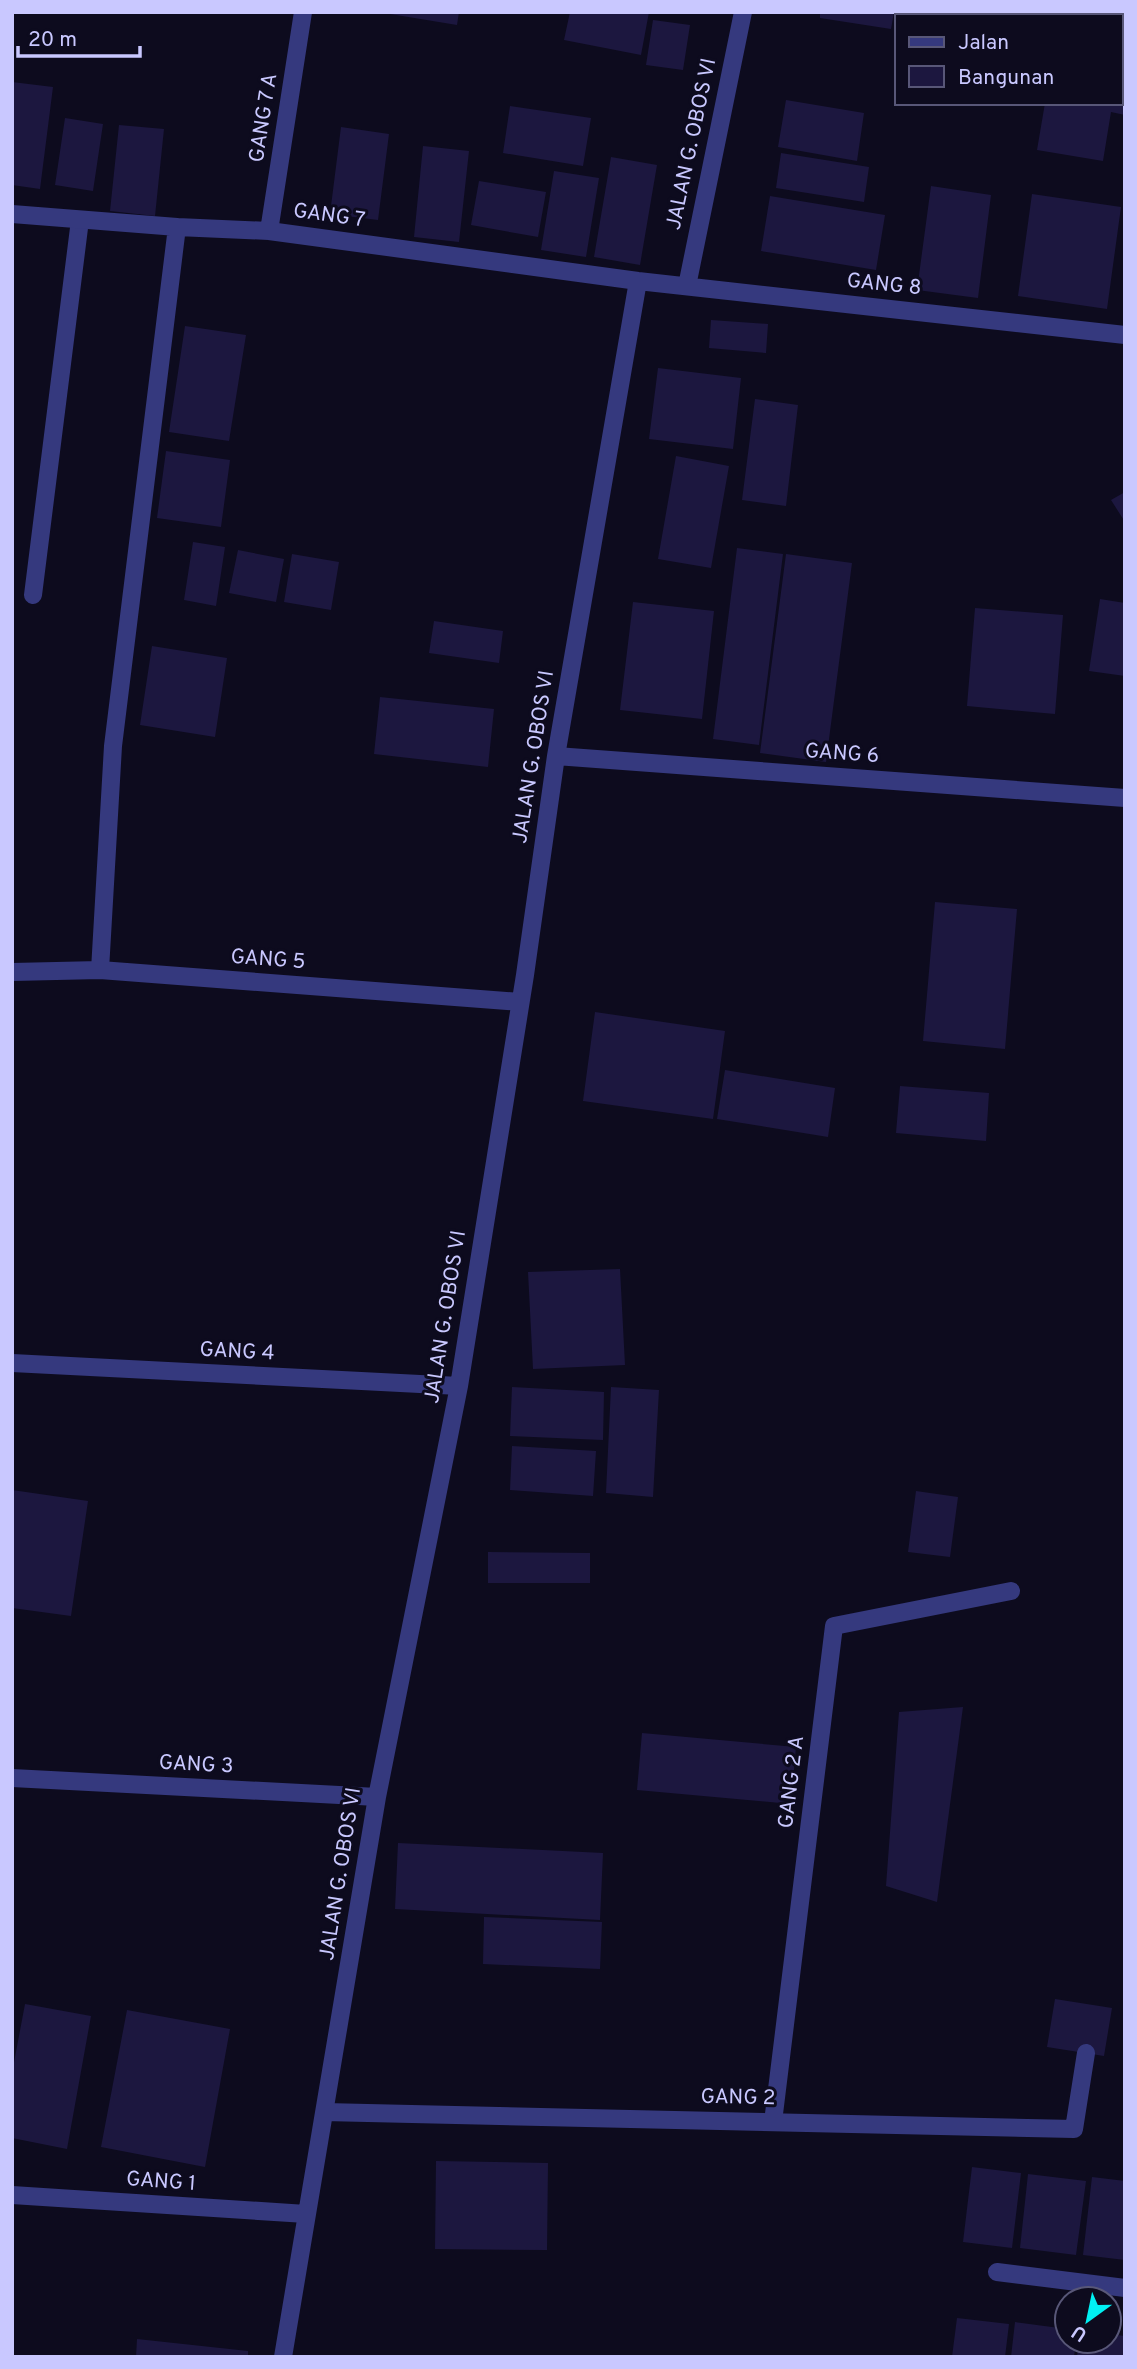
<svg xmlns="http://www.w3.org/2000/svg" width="1137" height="2369" font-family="Overpass,sans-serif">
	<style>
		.building { fill: #1c173f }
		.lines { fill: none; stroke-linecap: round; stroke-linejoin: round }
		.service { stroke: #35397e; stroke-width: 18 }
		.minor { stroke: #35397e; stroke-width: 18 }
		.labels { text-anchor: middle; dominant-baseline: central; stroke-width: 6; stroke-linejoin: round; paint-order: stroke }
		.street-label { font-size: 21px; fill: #c9c8ff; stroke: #0d0b1e }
	</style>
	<rect width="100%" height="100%" fill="#0d0b1e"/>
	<path class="building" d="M378 12H459L457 25Z
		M570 12H649L641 55 564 40Z
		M820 12H894L891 29 820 18Z
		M653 20 690 25 683 70 646 65Z
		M1121 68 1125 69V115L1111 112 1103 161 1037 150 1045 103H1121Z
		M12 82 53 87 40 189 12 185Z
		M786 100 864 113 857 161 778 147Z
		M510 106 591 118 583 166 503 153Z
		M65 118 103 124 93 191 55 185Z
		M119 125 164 129 155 216 110 211Z
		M341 127 389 134 378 220 330 214Z
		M423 146 469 151 459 242 414 237Z
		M781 153 869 167 864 202 776 188Z
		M611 157 657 165 640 265 594 257Z
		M554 171 599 178 586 257 541 250Z
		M479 181 546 192 538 237 471 225Z
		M931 186 991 195 978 298 917 290Z
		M1032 194 1121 207 1107 309 1018 296Z
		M770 196 885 215 876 270 761 251Z
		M711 320 768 324 766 353 709 348Z
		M185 326 246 335 229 441 169 432Z
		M658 368 741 378 733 449 649 439Z
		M755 399 798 405 786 506 742 500Z
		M166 451 230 460 221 527 157 518Z
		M676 456 729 466 711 568 658 559Z
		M1125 492V522L1111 500Z
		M193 542 225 547 216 606 184 600Z
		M737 548 783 554 759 745 713 739Z
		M238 550 284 559 276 602 229 593Z
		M292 554 339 562 331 610 284 602Z
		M786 554 852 563 826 762 760 753Z
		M1100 599 1125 603V676L1089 671Z
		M633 602 714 611 702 719 620 710Z
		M975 608 1063 615 1055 714 967 706Z
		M434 621 503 631 499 663 429 653Z
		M152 646 227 658 215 737 140 725Z
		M380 697 494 709 488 767 374 754Z
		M935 902 1017 909 1005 1049 923 1041Z
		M595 1012 725 1031 713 1119 583 1101Z
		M725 1070 835 1088 828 1137 717 1119Z
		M900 1086 989 1093 986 1141 896 1133Z
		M620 1269 625 1365 533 1369 528 1272Z
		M512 1387 604 1392 603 1440 510 1436Z
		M611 1387 659 1390 653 1497 606 1493Z
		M512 1446 596 1451 593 1496 510 1490Z
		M12 1490 88 1501 71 1616 12 1608Z
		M916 1491 958 1497 950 1557 908 1552Z
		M488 1552 590 1553V1583H488Z
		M963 1707 937 1902 886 1886 899 1712Z
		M642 1733 796 1747 791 1804 637 1790Z
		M398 1843 603 1853 600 1920 395 1909Z
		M484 1917 602 1922 600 1969 483 1964Z
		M1055 1999 1112 2008 1104 2056 1047 2047Z
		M25 2004 91 2016 67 2149 12 2138V2073Z
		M127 2010 230 2029 205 2167 101 2147Z
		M436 2161 548 2163 547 2250 435 2249Z
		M972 2167 1021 2173 1012 2248 963 2242Z
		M1028 2174 1086 2181 1076 2255 1020 2248Z
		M1092 2177 1125 2181V2260L1083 2255Z
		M957 2318 1009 2324 1005 2357H952Z
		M1015 2322 1067 2329V2341H1076L1074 2357H1011Z
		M1109 2334 1125 2336V2357H1077L1079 2341H1109Z
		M137 2339 248 2351V2357H136Z"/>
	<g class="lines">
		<path class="service" d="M33 595 80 220"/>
		<path class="minor" d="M12 214 177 227 269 231 638 281 1125 335
			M269 231 303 12
			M687 286 743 12
			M556 756 1125 798
			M100 970 113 746 177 227
			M12 972 100 970 520 1002
			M12 1363 459 1386
			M12 1778 377 1797
			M324 2112 1074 2129 1086 2053
			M773 2122 834 1626 1011 1591
			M12 2195 306 2214
			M997 2272 1125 2288
			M283 2357 377 1797 459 1386 525 975 556 756 638 281"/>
	</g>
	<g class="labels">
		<g class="street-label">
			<text transform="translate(264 118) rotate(-81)">GANG 7 A</text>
			<text transform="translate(692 144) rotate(-78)">JALAN G. OBOS VI</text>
			<text transform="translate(329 216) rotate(8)">GANG 7</text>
			<text transform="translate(884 285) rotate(6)">GANG 8</text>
			<text transform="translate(842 754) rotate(4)">GANG 6</text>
			<text transform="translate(534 757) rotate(-81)">JALAN G. OBOS VI</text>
			<text transform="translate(268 960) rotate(4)">GANG 5</text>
			<text transform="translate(446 1317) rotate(-81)">JALAN G. OBOS VI</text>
			<text transform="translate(237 1352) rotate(3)">GANG 4</text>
			<text transform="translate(196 1765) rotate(3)">GANG 3</text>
			<text transform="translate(792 1782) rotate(-83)">GANG 2 A</text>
			<text transform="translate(341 1874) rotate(-81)">JALAN G. OBOS VI</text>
			<text transform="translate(738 2098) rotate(1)">GANG 2</text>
			<text transform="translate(161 2182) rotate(4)">GANG 1</text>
		</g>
	</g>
	<rect width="1137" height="2369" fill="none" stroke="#c9c8ff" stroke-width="28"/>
	<rect x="895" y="14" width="228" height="91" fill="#0d0b1e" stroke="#585778" stroke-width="2"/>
	<rect x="909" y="37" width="35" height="10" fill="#35397e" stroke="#585778" stroke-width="2"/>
	<text x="958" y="49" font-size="21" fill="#c9c8ff">Jalan</text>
	<rect x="909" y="66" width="35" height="21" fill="#1c173f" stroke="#585778" stroke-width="2"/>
	<text x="958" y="84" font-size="21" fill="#c9c8ff">Bangunan</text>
	<g transform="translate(1088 2320) rotate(213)"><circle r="33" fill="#0d0b1e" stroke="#585778" stroke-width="2"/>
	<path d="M0-5L12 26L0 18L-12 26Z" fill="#00f0f3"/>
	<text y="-10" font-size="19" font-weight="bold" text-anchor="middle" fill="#c9c8ff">U</text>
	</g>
	<path d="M18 46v10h122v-10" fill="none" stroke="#c9c8ff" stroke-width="3.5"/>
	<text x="28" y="46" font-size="21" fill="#c9c8ff" stroke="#0d0b1e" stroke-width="5" paint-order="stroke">20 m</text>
</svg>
